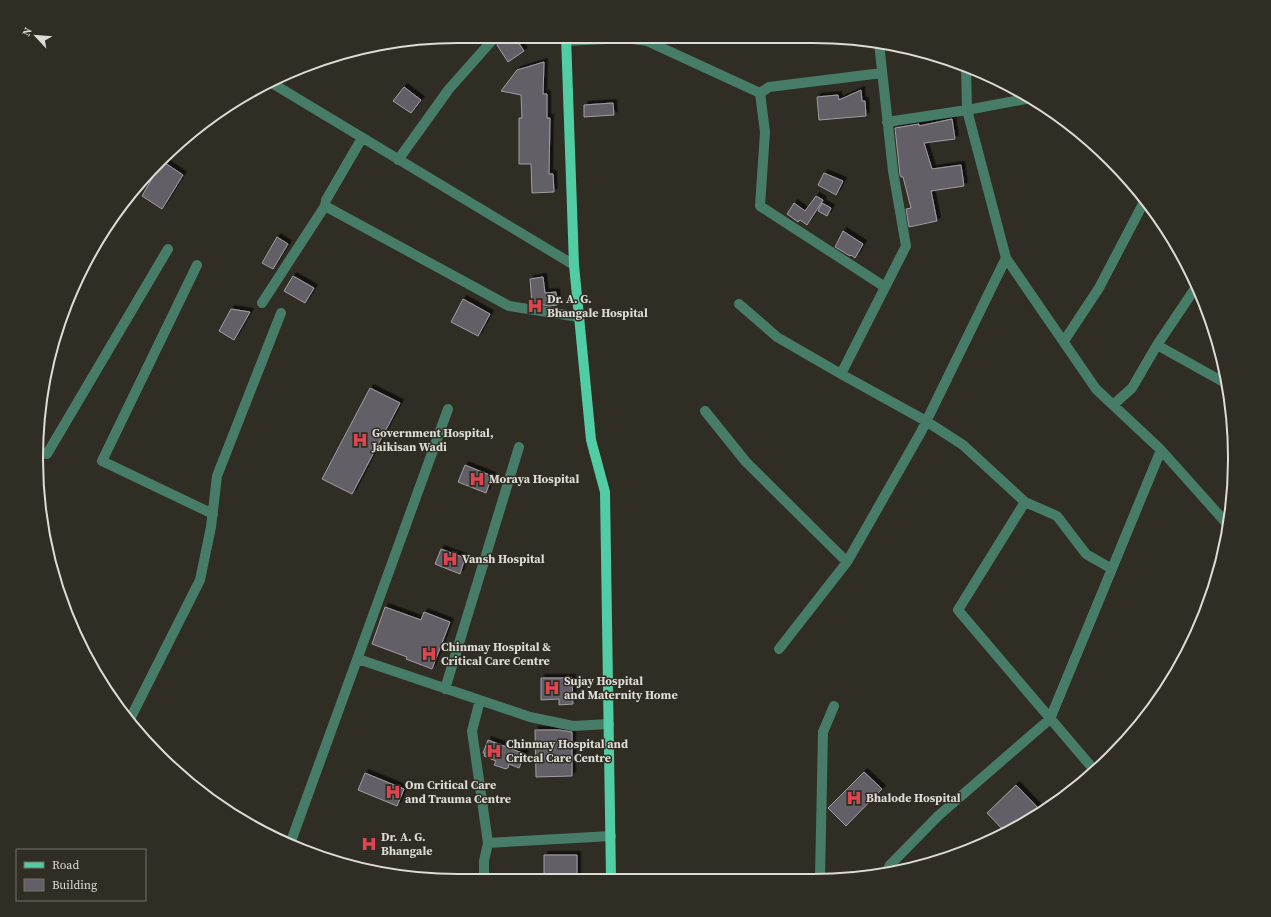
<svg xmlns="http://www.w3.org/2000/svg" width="1271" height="917" font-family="'Source Serif 4',serif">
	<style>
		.building { fill: #645e66; stroke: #a39ca5; filter: url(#shadow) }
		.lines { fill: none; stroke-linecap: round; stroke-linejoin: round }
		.minor { stroke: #477d68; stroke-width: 10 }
		.major { stroke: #52cda3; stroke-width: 10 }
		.labels { text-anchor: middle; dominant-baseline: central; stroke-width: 3; stroke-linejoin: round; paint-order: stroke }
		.poi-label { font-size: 12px; font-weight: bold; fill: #dddbd5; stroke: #2f2d24; text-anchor: start }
		.rim { fill: none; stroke: #dddbd5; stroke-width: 2 }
	</style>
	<defs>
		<filter id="shadow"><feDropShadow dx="3.5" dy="-3.5" stdDeviation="0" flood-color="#0009"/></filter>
	</defs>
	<rect width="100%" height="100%" fill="#2f2d24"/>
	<path class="building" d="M503 36H514L524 51 508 62 497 45Z
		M544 62 543 94H547V118H550L549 174H553L554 192 532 193 531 164H519V118H522L521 95 501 91 517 70Z
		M404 87 421 100 411 113 393 101Z
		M861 90 862 101H865L866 116 819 120 817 97 838 95 839 100Z
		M613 103 614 115 584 117V105Z
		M952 119 955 139 924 143 932 169 961 165 964 186 931 191 937 221 909 227 906 209 911 208 903 177H901L900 175 895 128 919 124V126Z
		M162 161 183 175 162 209 142 196Z
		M824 173 843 181 836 195 818 185Z
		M816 196 823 200 807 225 800 220 798 222 787 214 794 203 805 211Z
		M822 203 831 208 827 216 818 211Z
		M843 231 863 244 855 258 851 255 850 256 835 247Z
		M277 237 288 244 273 269 262 263Z
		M293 276 314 288 305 303 284 291Z
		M543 277 545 293 556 292 557 305 549 306 532 303 530 279Z
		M463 299 490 314 478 336 451 322Z
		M231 309 250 312 234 340 219 331Z
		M370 388 400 403 352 494 322 479Z
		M465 465 492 476 486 493 458 482Z
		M441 549 465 558 460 574 435 564Z
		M385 607 421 620 424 612 450 622 432 669 406 659 407 657 372 644Z
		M541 678H572L573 704 559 705V699L541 700Z
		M535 730H559L572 732V776L536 777Z
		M488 740 525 754 519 768 509 764 508 768H507L506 769 494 765 496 761 484 756 485 753H483Z
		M864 772 882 789 846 826 828 808Z
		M365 773 404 789 397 806 358 790Z
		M1016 785 1040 810 1006 833 987 813Z
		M544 855H577V879H544Z"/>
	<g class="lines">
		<path class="minor" d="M566 41 626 38 647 41 760 93 769 87 882 73
			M966 66 967 110 1006 258 1096 389 1161 450 1228 525
			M270 82 574 265
			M760 93 765 132 760 206 885 287
			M887 122 967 110 1031 98
			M398 160 449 89 496 36
			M325 206 509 306 579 317
			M197 265 102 461 213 514
			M262 303 325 206 326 200 362 138
			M739 304 777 337 841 374 926 421 963 445 1025 502 1057 516 1086 554 1112 569
			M1064 341 1099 288 1145 200
			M1157 345 1227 384
			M841 374 906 246 893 171 879 43
			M1113 405 1132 388 1157 345 1196 287
			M705 411 746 462 847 562
			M40 453 47 454 168 249
			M1025 502 958 610 1095 771
			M779 649 847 562 921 432 1006 258
			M358 659 530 717 573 726 609 724
			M445 689 519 447
			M480 700 472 731 488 843 484 861V880
			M129 721 200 580 211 527 217 476 281 313
			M488 843 611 836
			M290 844 448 409
			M886 873 890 865 938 816 1050 719 1161 450
			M820 878 823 732 834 706"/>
		<path class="major" d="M566 36 574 265 591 440 605 492 611 879"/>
	</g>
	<defs>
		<symbol id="hospital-bare" viewBox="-9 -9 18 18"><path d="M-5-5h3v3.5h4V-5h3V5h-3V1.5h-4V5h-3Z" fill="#e0444e" stroke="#2f2d24" stroke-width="2.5" paint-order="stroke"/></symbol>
	</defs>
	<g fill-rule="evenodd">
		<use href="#hospital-bare" x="524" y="295" width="22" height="22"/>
		<use href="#hospital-bare" x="349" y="429" width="22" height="22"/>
		<use href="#hospital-bare" x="466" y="468" width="22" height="22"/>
		<use href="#hospital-bare" x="439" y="548" width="22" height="22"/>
		<use href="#hospital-bare" x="418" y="643" width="22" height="22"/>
		<use href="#hospital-bare" x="541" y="677" width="22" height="22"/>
		<use href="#hospital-bare" x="483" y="740" width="22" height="22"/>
		<use href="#hospital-bare" x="382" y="781" width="22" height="22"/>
		<use href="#hospital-bare" x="843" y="787" width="22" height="22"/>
		<use href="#hospital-bare" x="358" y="833" width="22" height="22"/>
	</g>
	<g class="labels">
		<g class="poi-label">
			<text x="547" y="299">Dr. A. G.<tspan x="547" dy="14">Bhangale Hospital</tspan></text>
			<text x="372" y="433">Government Hospital,<tspan x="372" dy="14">Jaikisan Wadi</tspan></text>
			<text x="489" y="479">Moraya Hospital</text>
			<text x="462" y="559">Vansh Hospital</text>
			<text x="441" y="647">Chinmay Hospital &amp;<tspan x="441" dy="14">Critical Care Centre</tspan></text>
			<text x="564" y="681">Sujay Hospital<tspan x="564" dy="14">and Maternity Home</tspan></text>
			<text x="506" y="744">Chinmay Hospital and<tspan x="506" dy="14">Critcal Care Centre</tspan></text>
			<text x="405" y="785">Om Critical Care<tspan x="405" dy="14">and Trauma Centre</tspan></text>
			<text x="866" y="798">Bhalode Hospital</text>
			<text x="381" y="837">Dr. A. G.<tspan x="381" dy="14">Bhangale</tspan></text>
		</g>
	</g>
	<path d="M0 0H1271V917H0ZM458 43H813A415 415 0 0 1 1228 458V459A415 415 0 0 1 813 874H458A415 415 0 0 1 43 459V458A415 415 0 0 1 458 43Z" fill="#2f2d24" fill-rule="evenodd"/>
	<path class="rim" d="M458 43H813A415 415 0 0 1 1228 458V459A415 415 0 0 1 813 874H458A415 415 0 0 1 43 459V458A415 415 0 0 1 458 43Z"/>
	<rect x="16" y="849" width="130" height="52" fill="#2f2d24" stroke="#75736b"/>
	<rect x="24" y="862" width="20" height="6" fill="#52cda3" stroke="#75736b"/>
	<text x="52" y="869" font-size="12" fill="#dddbd5">Road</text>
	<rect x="24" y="879" width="20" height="12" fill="#645e66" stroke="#75736b"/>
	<text x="52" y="889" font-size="12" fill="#dddbd5">Building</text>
	<g transform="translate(36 36) rotate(296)" stroke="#2f2d24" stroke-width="3" paint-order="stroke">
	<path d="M0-3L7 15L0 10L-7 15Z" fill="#dddbd5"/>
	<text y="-6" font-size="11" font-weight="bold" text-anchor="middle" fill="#dddbd5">N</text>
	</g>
</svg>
